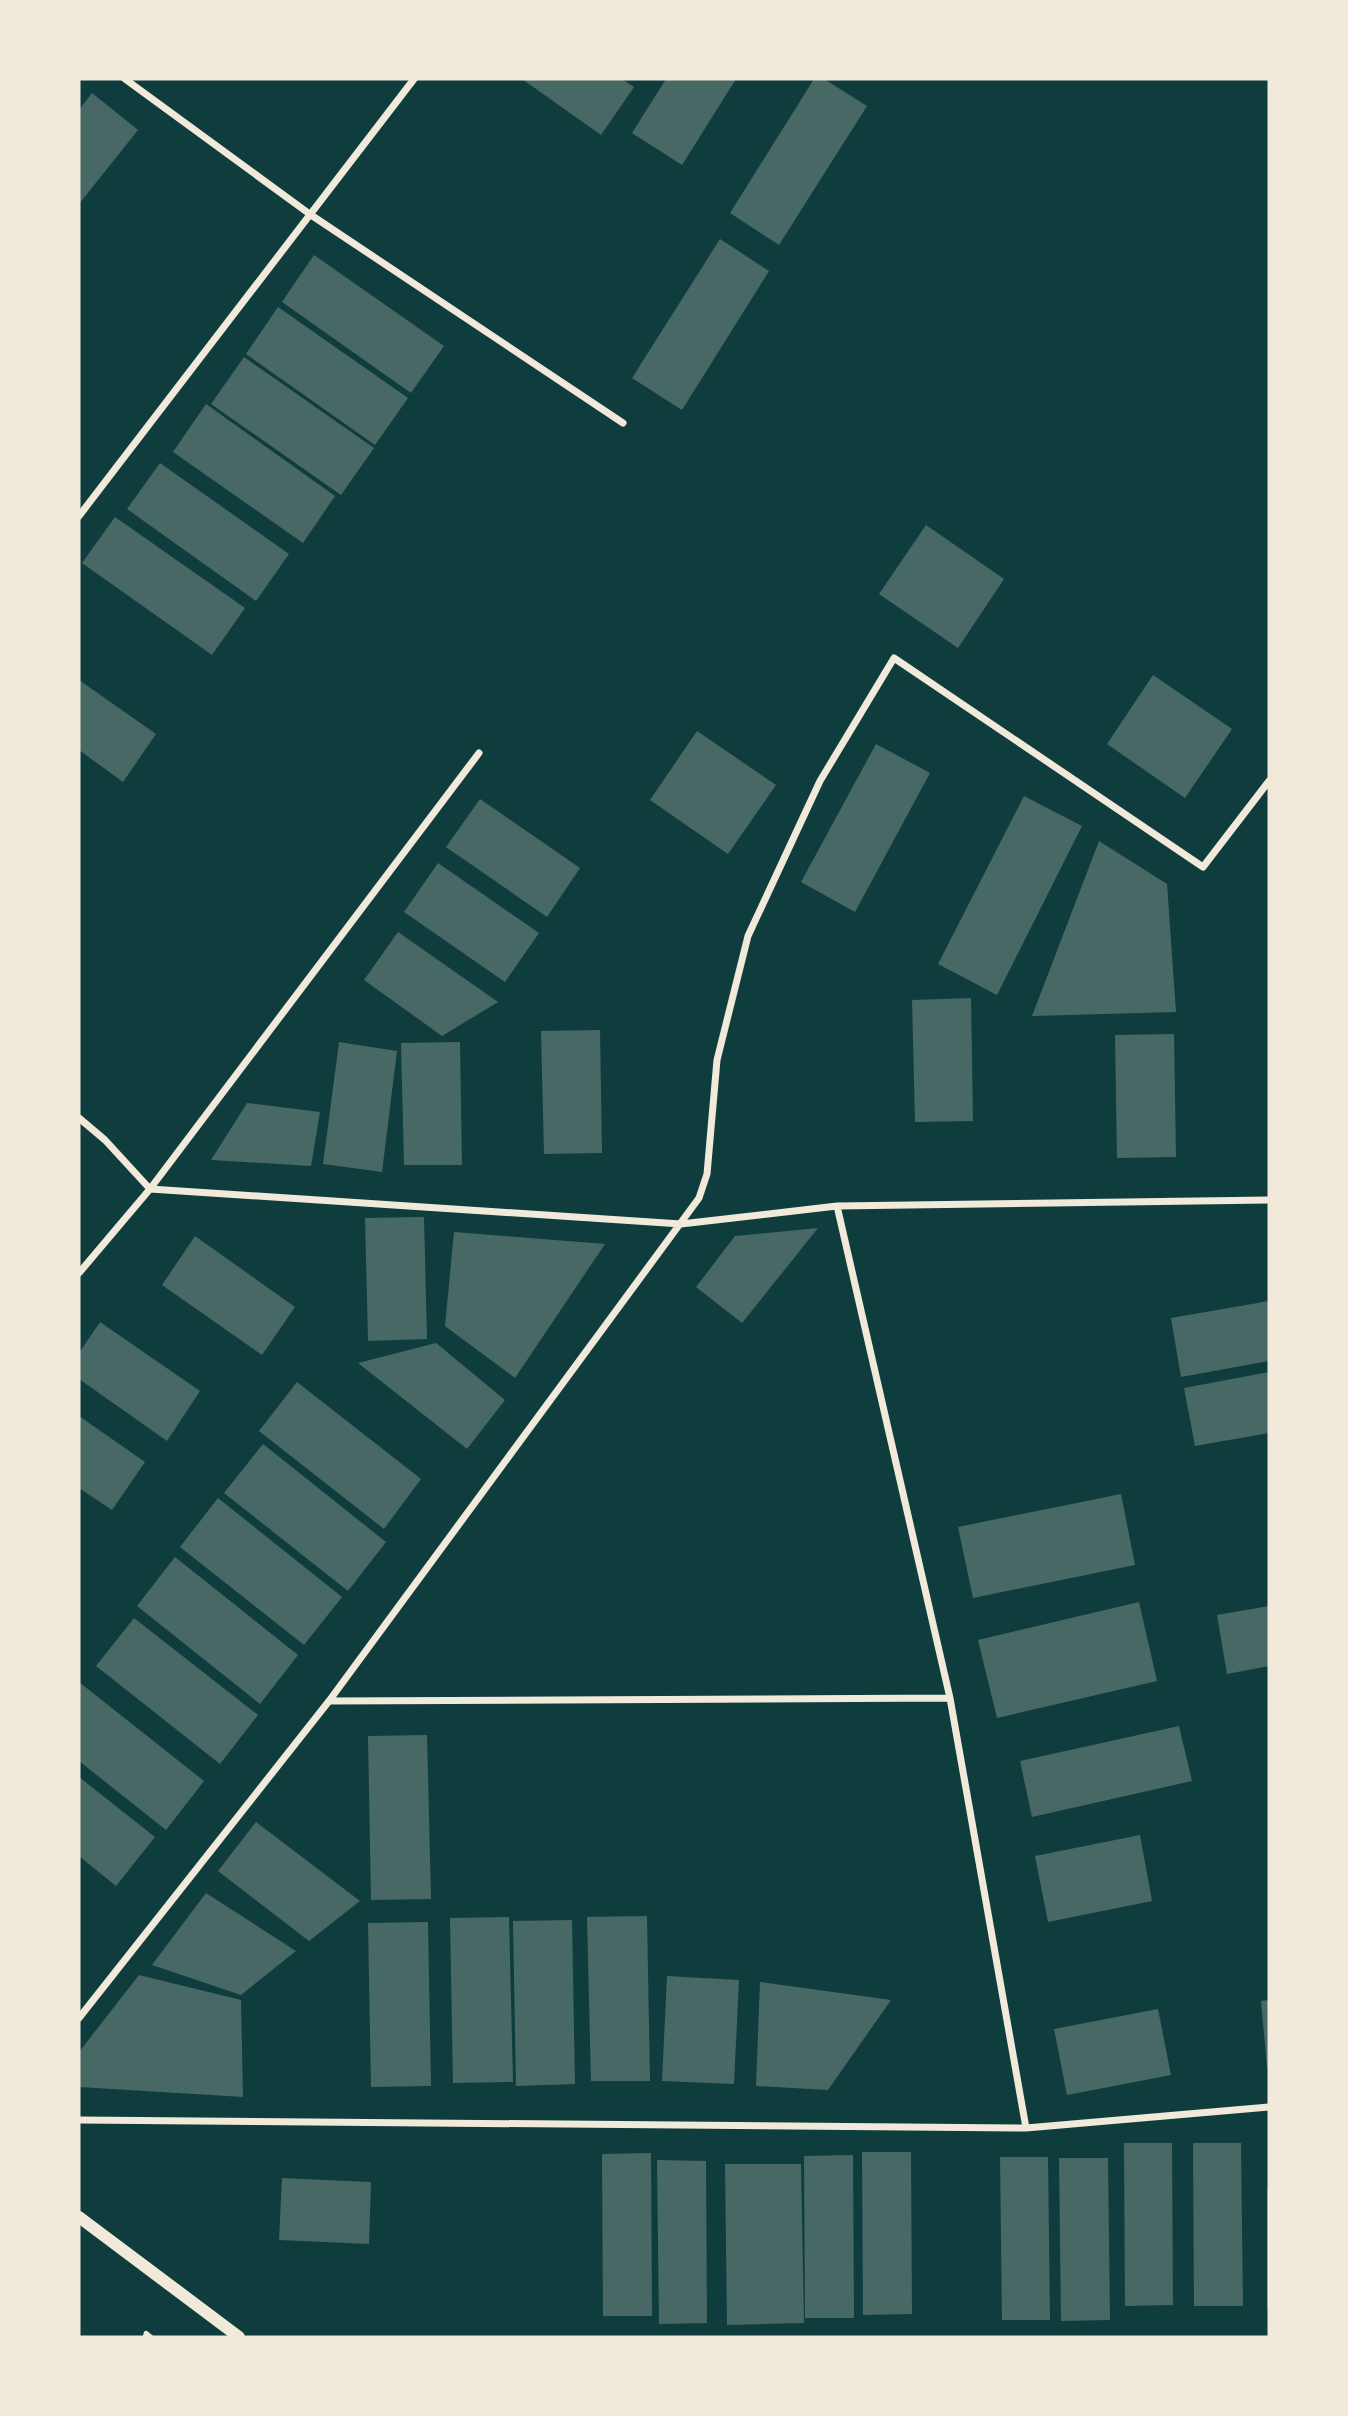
<svg xmlns="http://www.w3.org/2000/svg" width="1348" height="2416" font-family="'Libre Baskerville',serif">
	<style>
		.building { fill: #486865 }
		.lines { fill: none; stroke-linecap: round; stroke-linejoin: round }
		.path { stroke: #f1e9da; stroke-width: 4.5 }
		.minor { stroke: #f1e9da; stroke-width: 7 }
		.tertiary { stroke: #f1e9da; stroke-width: 12 }
	</style>
	<rect width="100%" height="100%" fill="#0f3d3e"/>
	<path class="building" d="M522 79H622L634 87 601 135Z
		M666 79H736L682 165 632 133Z
		M814 79H824L867 106 779 245 730 213Z
		M92 93 138 130 79 204V110Z
		M720 239 769 271 682 410 632 378Z
		M314 255 444 346 411 393 282 302Z
		M278 307 408 398 375 445 246 354Z
		M244 357 374 448 341 495 211 404Z
		M206 404 335 496 303 543 173 452Z
		M160 463 289 554 256 601 127 509Z
		M115 517 245 608 212 655 82 563Z
		M926 525 1004 579 958 648 879 594Z
		M1153 675 1232 729 1185 798 1107 744Z
		M79 680 156 734 123 782 79 750Z
		M697 731 776 785 728 854 650 800Z
		M876 744 930 773 855 912 801 882Z
		M1024 796 1082 826 997 995 938 964Z
		M480 799 580 868 547 917 446 847Z
		M1099 841 1167 884 1176 1012 1032 1016Z
		M438 863 539 933 505 982 404 912Z
		M398 932 498 1002 442 1036 364 980Z
		M971 998 973 1121 915 1122 912 1000Z
		M600 1030 602 1153 544 1154 541 1031Z
		M1174 1034 1176 1157 1117 1158 1115 1035Z
		M339 1042 397 1051 382 1172 323 1164Z
		M460 1042 462 1165H404L401 1043Z
		M247 1103 320 1112 311 1166 211 1160Z
		M424 1217 427 1339 368 1341 365 1218Z
		M818 1228 742 1323 696 1287 735 1236Z
		M454 1232 605 1244 515 1378 445 1326Z
		M195 1236 295 1307 262 1355 162 1285Z
		M1269 1301V1361L1181 1377 1171 1318Z
		M100 1322 200 1391 167 1441 79 1379V1353Z
		M436 1343 505 1400 467 1449 358 1363Z
		M1269 1372V1433L1195 1446 1184 1388Z
		M297 1382 421 1479 384 1529 259 1431Z
		M79 1416 145 1462 112 1510 79 1488Z
		M263 1444 386 1542 348 1591 224 1493Z
		M1121 1494 1135 1565 973 1598 958 1527Z
		M218 1498 342 1597 304 1645 180 1547Z
		M175 1557 298 1655 260 1704 137 1606Z
		M1139 1602 1157 1681 997 1718 978 1640Z
		M1269 1606V1666L1227 1674 1217 1615Z
		M134 1618 258 1715 220 1764 96 1666Z
		M79 1682 204 1781 166 1830 79 1761Z
		M1179 1726 1192 1781 1032 1817 1020 1761Z
		M427 1735 431 1899 371 1900 368 1736Z
		M79 1777 155 1837 116 1886 79 1856Z
		M256 1822 360 1901 309 1941 218 1871Z
		M1140 1835 1152 1901 1048 1922 1035 1856Z
		M206 1893 296 1951 241 1995 152 1965Z
		M647 1916 650 2081H591L587 1917Z
		M509 1917 513 2082 453 2083 450 1918Z
		M572 1920 575 2084 516 2086 513 1921Z
		M428 1922 431 2086 371 2087 368 1923Z
		M139 1975 241 2000 243 2097 79 2087V2052Z
		M667 1976 739 1980 734 2084 662 2081Z
		M760 1982 891 2000 828 2090 756 2086Z
		M1269 2000V2067H1267L1261 2001Z
		M1158 2009 1171 2075 1067 2095 1054 2029Z
		M1124 2143H1172L1173 2305 1125 2306Z
		M1193 2143H1241L1243 2306H1194Z
		M862 2152H911L912 2314 863 2315Z
		M651 2153 652 2316H603L602 2154Z
		M853 2155 854 2318H805L804 2156Z
		M1000 2157H1048L1050 2320H1002Z
		M1059 2158H1108L1110 2320 1061 2321Z
		M657 2160 706 2161 707 2323 659 2324Z
		M725 2164H801L804 2323 727 2325Z
		M282 2178 371 2182 369 2244 279 2240Z
		M1267 2190H1269V2309H1267Z"/>
	<g class="lines">
		<path class="path" d="M145 2337 146 2333 151 2337"/>
		<path class="minor" d="M125 79 311 215 623 423
			M79 516 414 79
			M79 1118 105 1140 150 1189
			M150 1189 681 1224 837 1206 1269 1200
			M837 1206 950 1698 1026 2128
			M79 1273 150 1189 479 753
			M329 1701 950 1698
			M79 2018 329 1701 699 1198 707 1174 717 1060 748 936 820 781 894 658 1203 867 1269 781
			M79 2120 1026 2128 1269 2107"/>
		<path class="tertiary" d="M79 2217 239 2337"/>
	</g>
	<rect width="1348" height="2416" fill="none" stroke="#f1e9da" stroke-width="161"/>
</svg>
